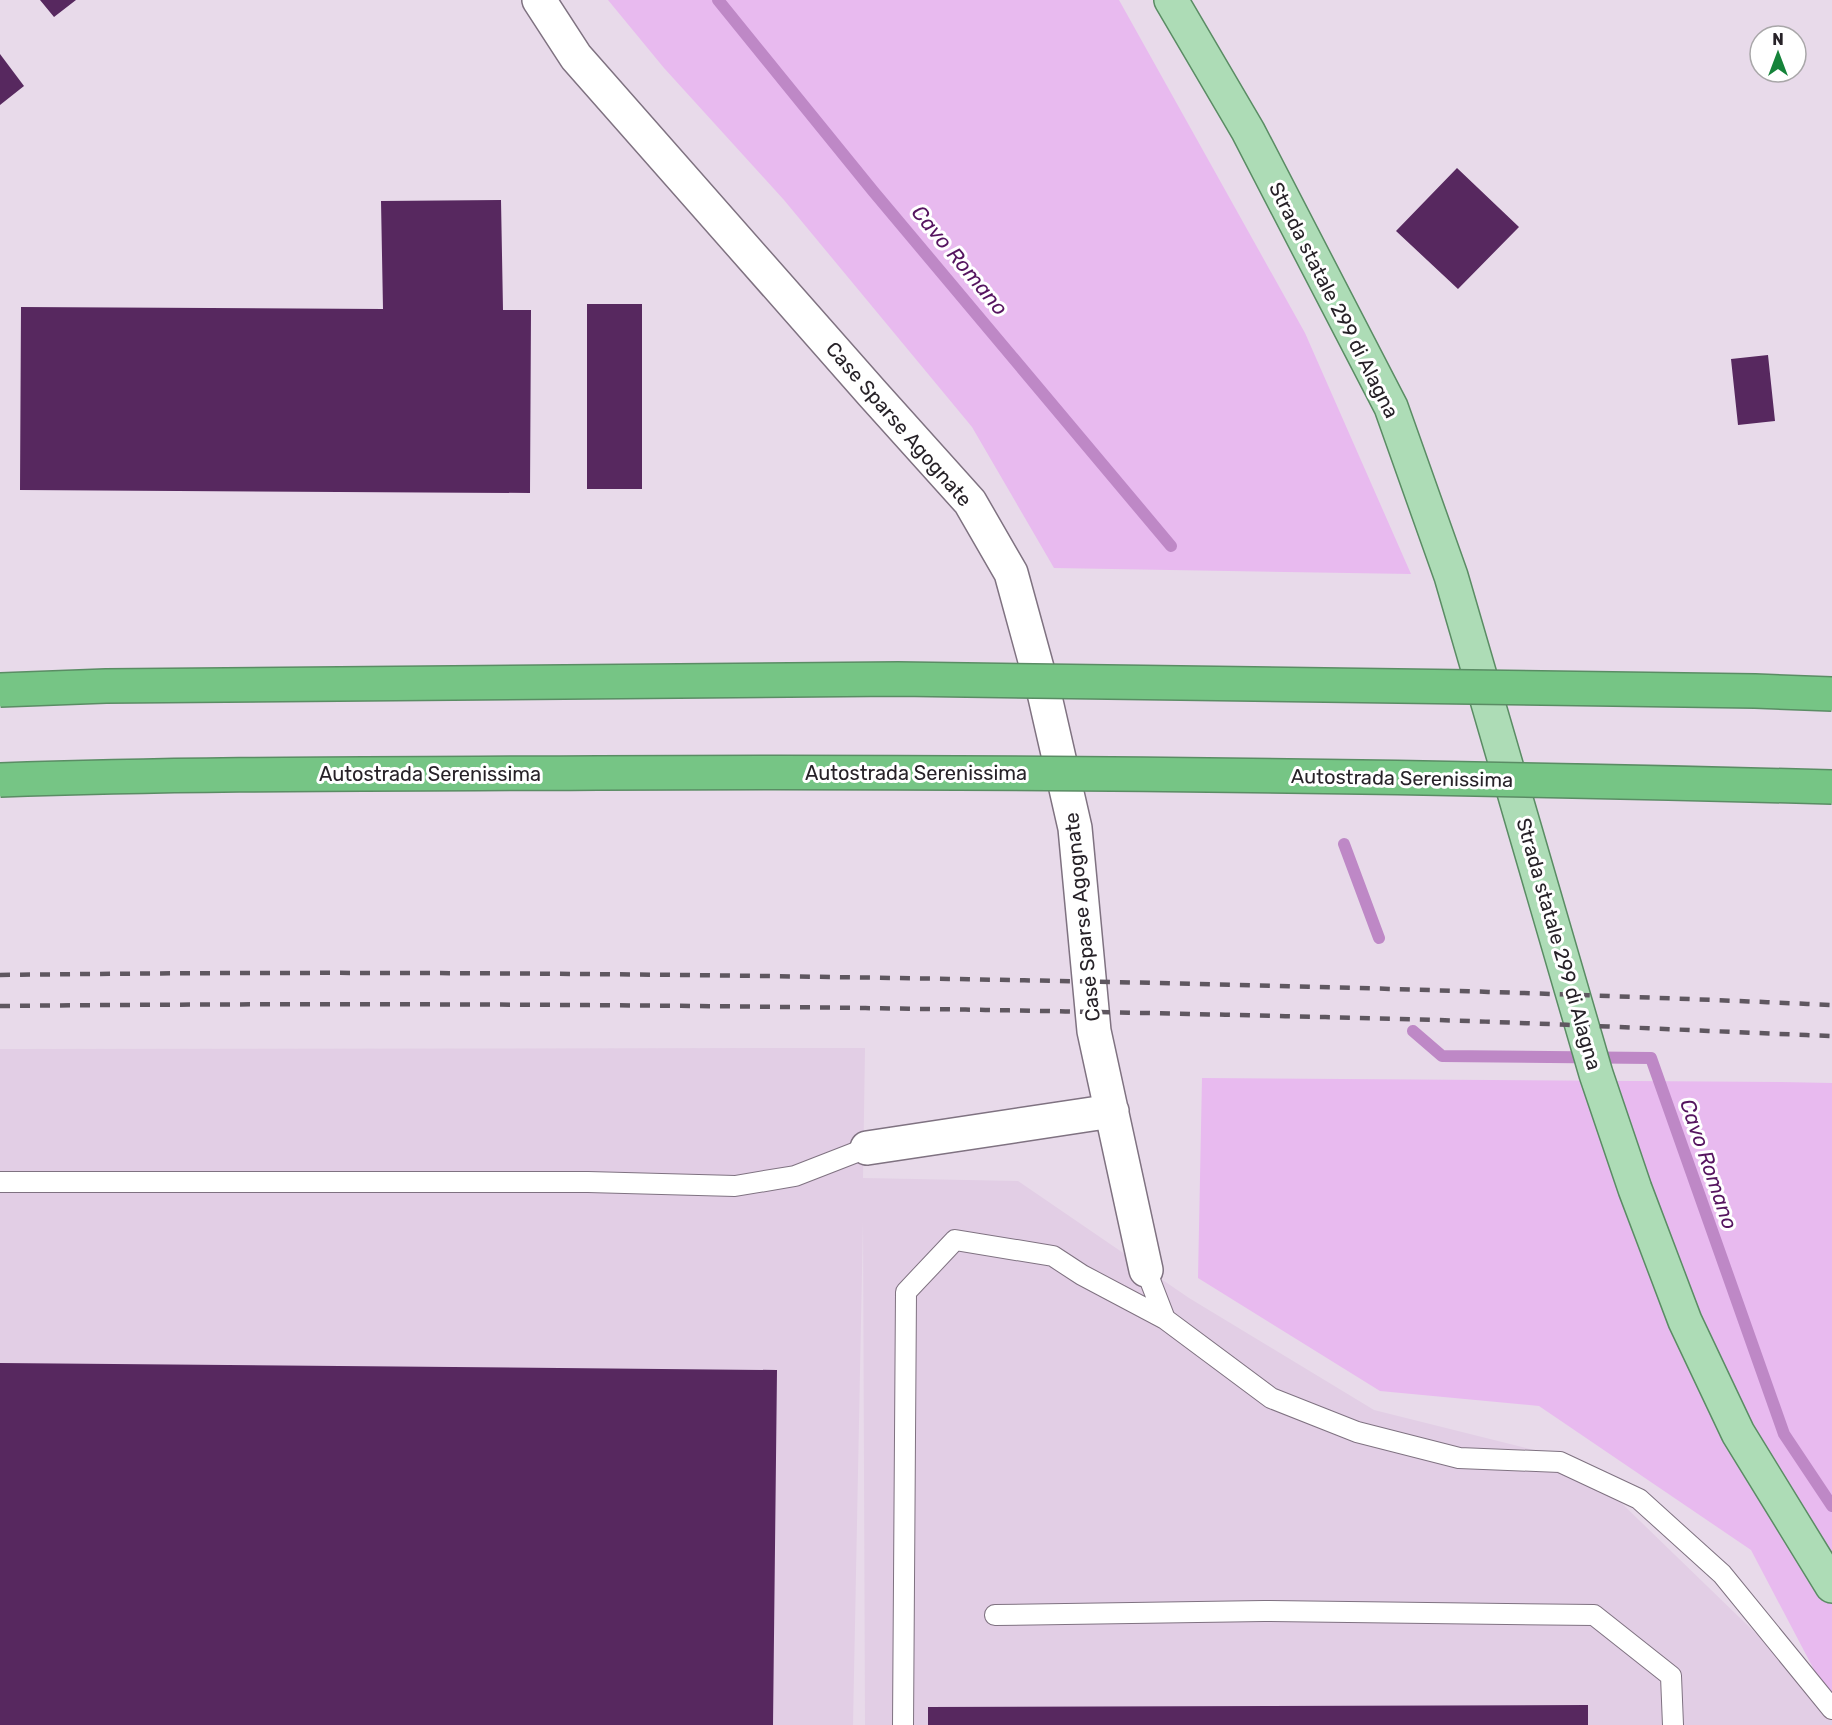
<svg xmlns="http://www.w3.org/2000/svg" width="1832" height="1725" font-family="Rubik,sans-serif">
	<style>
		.built { fill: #e2cee5 }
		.green { fill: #e8baef }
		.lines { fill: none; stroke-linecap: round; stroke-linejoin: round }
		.stream { stroke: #be88c6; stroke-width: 12 }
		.building { fill: #57285f }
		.service-casing { stroke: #7f7281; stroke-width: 22 }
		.minor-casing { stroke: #7f7281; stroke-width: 36 }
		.primary-casing { stroke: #5a8c64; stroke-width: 36 }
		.service { stroke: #fff; stroke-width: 20 }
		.minor { stroke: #fff; stroke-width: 33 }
		.primary { stroke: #addcb6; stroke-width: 33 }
		.rail { stroke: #5f5760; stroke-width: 4.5; stroke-dasharray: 10 10; stroke-linecap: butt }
		.motorway-bridge-casing { stroke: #5a8c64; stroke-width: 36; stroke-linecap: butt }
		.motorway-bridge { stroke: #76c585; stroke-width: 33 }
		.labels { text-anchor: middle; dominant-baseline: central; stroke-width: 6; stroke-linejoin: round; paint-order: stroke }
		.street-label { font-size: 20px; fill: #272228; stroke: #fff }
		.water-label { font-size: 21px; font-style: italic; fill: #55145f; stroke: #fff }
	</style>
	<rect width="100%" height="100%" fill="#e8daea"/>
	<path class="built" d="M865 1048 863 1178 1018 1181 1189 1298 1374 1410 1578 1461 1832 1707V1725H865L863 1220 853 1725H0V1049Z"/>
	<path class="green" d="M608 0H1119L1305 333 1411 574 1054 568 972 427 784 200 664 68Z
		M1202 1078 1781 1082 1832 1083V1704L1751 1550 1539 1406 1380 1391 1198 1278Z"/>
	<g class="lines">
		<path class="stream" d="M718 0 873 191 1171 546
			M1344 844 1379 938
			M1413 1031 1442 1056 1651 1058 1784 1434 1832 1506"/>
	</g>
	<path class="building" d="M40 0H76L54 17Z
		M0 54 24 86 0 105Z
		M1457 168 1519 227 1458 289 1396 231Z
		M501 200 503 310H531L530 493 20 490 21 307 383 309 381 201Z
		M587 304H642V489H587Z
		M1768 355 1775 421 1738 425 1731 359Z
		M0 1363 777 1370 773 1725H0Z
		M1588 1705V1725H928V1707Z"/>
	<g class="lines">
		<defs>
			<path id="service" d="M0 1182H588L735 1186 795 1176 867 1148
				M1146 1270 1165 1319 1271 1398 1357 1432 1459 1458 1560 1462 1639 1499 1722 1574 1832 1709
				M995 1615 1264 1611 1594 1615 1671 1676 1673 1725
				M903 1725 906 1292 955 1240 1053 1256 1082 1275 1165 1319"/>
			<path id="minor" d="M539 0 576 57 872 393 970 502 1011 573 1045 697 1075 828 1094 1031 1146 1270
				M867 1148 1112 1111"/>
			<path id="primary" d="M1171 0 1248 131 1391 407 1451 576 1596 1074 1635 1189 1685 1321 1738 1433 1832 1586"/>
		</defs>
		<use href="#service" class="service-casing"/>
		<use href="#minor" class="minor-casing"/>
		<use href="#primary" class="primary-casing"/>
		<use href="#service" class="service"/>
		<use href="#minor" class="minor"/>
		<use href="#primary" class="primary"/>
		<path class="rail" d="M0 975C298 971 595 973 893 978 1206 983 1519 991 1832 1005
			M0 1006C479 1001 958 1007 1436 1020 1568 1024 1700 1031 1832 1036"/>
		<defs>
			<path id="motorway-bridge" d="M0 690 106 686 898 679 1755 691 1832 694
				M0 780C199 773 399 774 598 773 1010 771 1421 776 1832 787"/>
		</defs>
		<use href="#motorway-bridge" class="motorway-bridge-casing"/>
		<use href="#motorway-bridge" class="motorway-bridge"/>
	</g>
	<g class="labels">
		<g class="street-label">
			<text transform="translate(1334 300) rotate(63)">Strada statale 299 di Alagna</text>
			<text transform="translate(899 424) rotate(49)">Case Sparse Agognate</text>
			<text x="916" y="773">Autostrada Serenissima</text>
			<text x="430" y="774">Autostrada Serenissima</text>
			<text transform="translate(1402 778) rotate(1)">Autostrada Serenissima</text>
			<text transform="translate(1082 917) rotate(-96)">Case Sparse Agognate</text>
			<text transform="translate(1559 944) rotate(74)">Strada statale 299 di Alagna</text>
		</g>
		<g class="water-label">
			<text transform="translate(960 260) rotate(50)">Cavo Romano</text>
			<text transform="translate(1709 1164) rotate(71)">Cavo Romano</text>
		</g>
	</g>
	<g transform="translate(1778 54)"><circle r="28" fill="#ffffff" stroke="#a9a7a9" stroke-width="1.5"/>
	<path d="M0-4.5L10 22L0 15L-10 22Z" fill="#15833a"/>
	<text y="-9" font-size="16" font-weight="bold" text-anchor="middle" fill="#272228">N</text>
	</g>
</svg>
